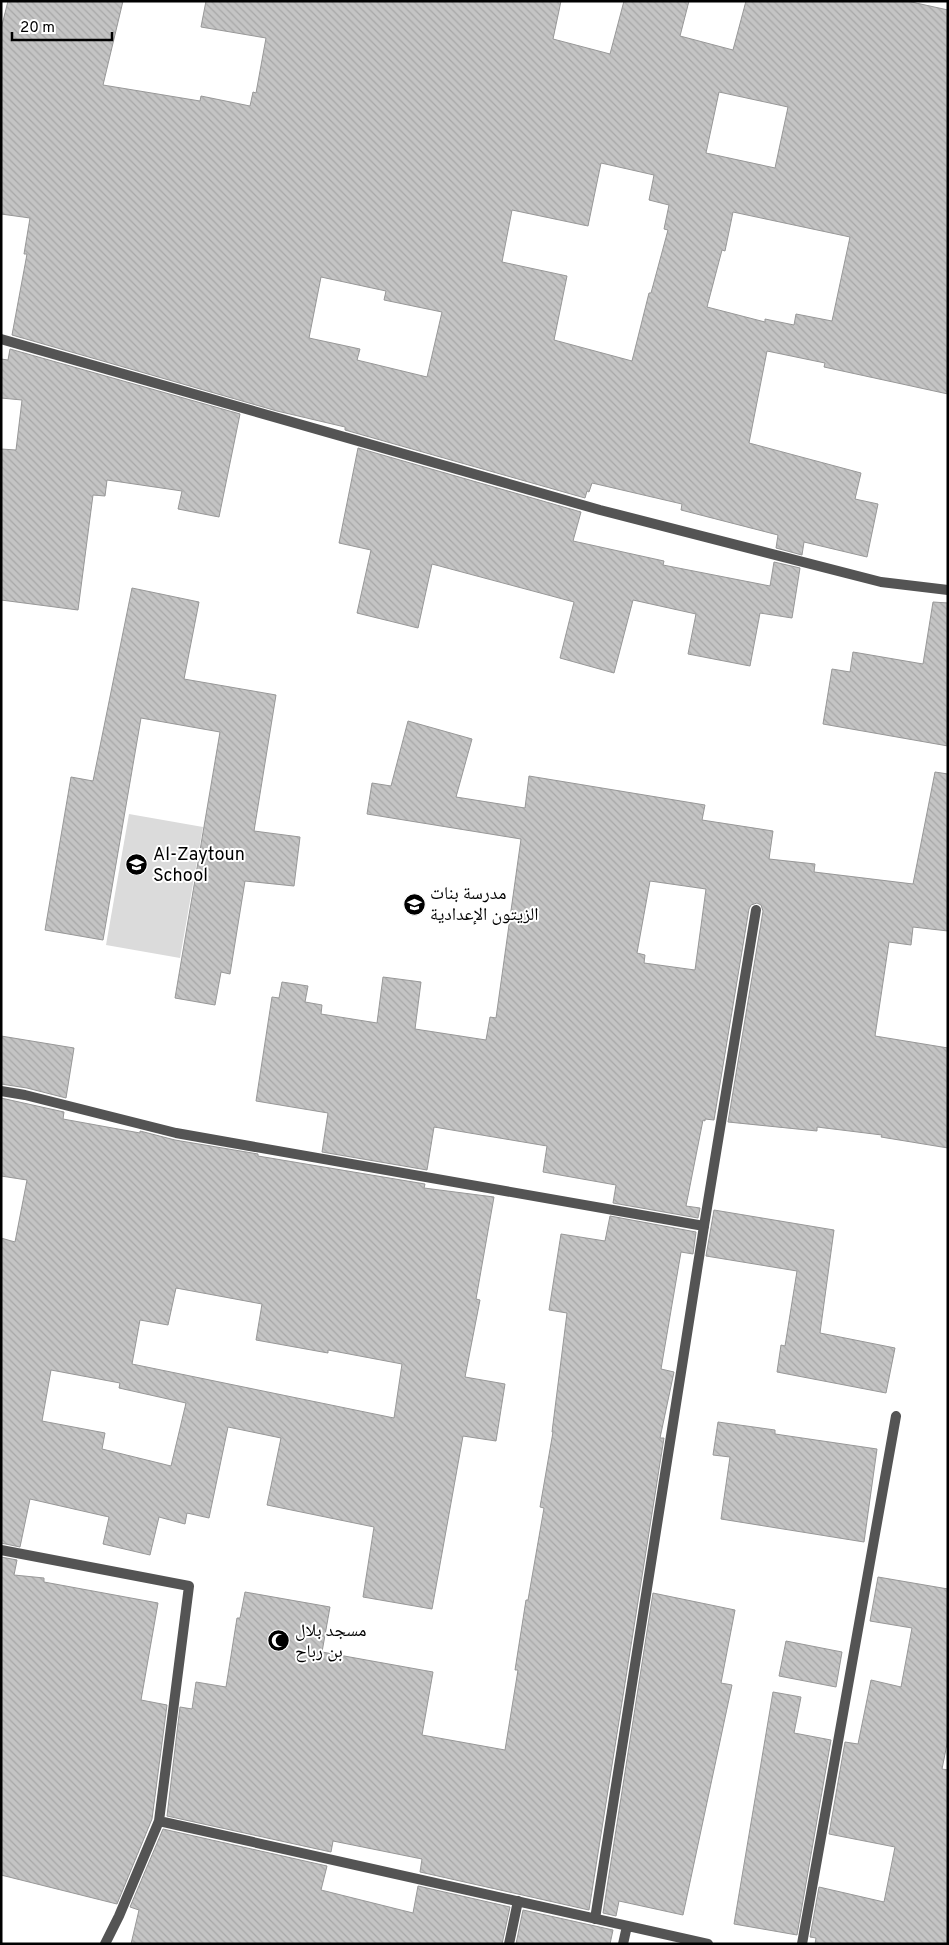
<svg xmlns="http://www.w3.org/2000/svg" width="949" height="1945" font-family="Overpass,'Noto Naskh Arabic',sans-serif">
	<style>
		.pitch { fill: #dbdbdb }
		.building { fill: url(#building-back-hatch); stroke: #989898; fill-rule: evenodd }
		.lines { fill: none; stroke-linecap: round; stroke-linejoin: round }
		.lane { stroke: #545454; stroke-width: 10 }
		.street { stroke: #545454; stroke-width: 10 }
		.labels { text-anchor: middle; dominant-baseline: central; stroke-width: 4; stroke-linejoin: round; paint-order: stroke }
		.poi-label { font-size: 18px; fill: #000; stroke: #fff; text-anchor: start }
	</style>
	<defs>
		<pattern id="building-back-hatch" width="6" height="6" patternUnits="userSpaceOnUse" patternTransform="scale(1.25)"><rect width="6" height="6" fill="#c4c4c4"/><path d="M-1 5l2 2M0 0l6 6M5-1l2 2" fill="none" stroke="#a7a7a7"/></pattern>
	</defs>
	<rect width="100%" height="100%" fill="#fff"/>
	<path class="pitch" d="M129 814 203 827 180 958 106 945Z"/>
	<path class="building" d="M8 1H123L103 85 200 101 201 96 250 106 253 92 256 93 266 38 201 27 206 1H561L553 39 610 54 624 1H689L680 36 733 50 746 1H907L948 10V394L824 367 825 363 767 351 749 443 861 473 855 499 878 504 867 557 804 542 802 555 776 548 778 535 681 510 682 504 592 483 589 492 587 491 585 498 345 430V427L277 411 12 335 27 254H24L30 218 1 214V29ZM719 92 788 107 775 168 706 153ZM601 163 654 175 649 200 669 205 664 229 668 230 651 293H649L632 361 554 340 567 276 502 262 512 210 588 226ZM733 212 850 237 832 321 796 314 794 325 765 319V322L707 307 722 250 725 251ZM321 277 386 291 384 300 442 312 427 377 357 360 360 349 309 338Z
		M10 349 240 414 219 517 178 509 182 491 107 480 105 496 93 495 78 610 1 600V449L16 450 22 400 1 398V359L8 360Z
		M358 448 581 512 573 541 664 561 663 565 770 586 774 562 800 568 792 618 760 613 750 666 688 654 696 614 633 600 614 673 560 658 574 602 432 564 418 628 357 613 371 550 339 543Z
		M132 588 199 602 184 679 276 695 254 831 300 837 294 886 245 881 230 974 221 972 215 1005 175 998 220 732 141 718 103 940 45 930 71 777 93 781Z
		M933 602 948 603V746L823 724 832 669 850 672 853 652 923 664Z
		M408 721 472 739 456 797 525 808 529 776 705 805 702 820 773 831 769 859 815 864 814 872 913 884 935 772 948 774V931L913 927 911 945 889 942 875 1036 948 1048V1148L881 1137 882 1135 817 1127V1131L728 1122 763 911 761 905 757 903 751 905 749 909 714 1120 705 1119V1121L703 1120 686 1206 700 1208 698 1218 613 1203 616 1185 543 1172 547 1146 434 1127 427 1170 322 1152 328 1113 256 1101 272 997 279 998 282 982 308 986 305 1002 322 1005 321 1014 377 1023 383 977 421 982 415 1029 486 1040 490 1017 496 1018 521 839 367 814 372 783 391 786ZM650 881 706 889 695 970 644 963 645 955 637 953Z
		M1 1036 74 1048 66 1098 27 1088 1 1084Z
		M1 1098 64 1112 63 1119 140 1133V1131L175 1140 258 1154V1156L425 1184 424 1188 494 1197 476 1299 480 1300 465 1377 505 1384 496 1441 463 1436 432 1609 363 1597 374 1527 267 1505 281 1438 228 1427 209 1518 187 1513 185 1524 159 1517 150 1555 103 1544 109 1517 30 1499 20 1547 1 1543V1238L15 1242 27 1180 1 1176ZM176 1288 262 1304 256 1340 328 1353V1350L402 1364 394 1418 132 1364 140 1320 168 1325ZM51 1370 120 1383 119 1388 186 1403 171 1466 102 1449 105 1433 42 1421Z
		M714 1210 834 1230 820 1333 895 1348 886 1393 777 1372 781 1345 785 1346 797 1271 706 1256Z
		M610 1216 696 1232 693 1254 681 1252 661 1369 674 1372 660 1438H664L589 1910 420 1872 422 1859 333 1841 331 1852 167 1816 180 1707 192 1709 196 1682 226 1687 237 1618H240L245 1592 330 1607 322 1652 433 1672 422 1735 505 1750 518 1670H515L526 1600H528L544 1508 540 1507 553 1432H552L567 1313 549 1310 561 1234 605 1241Z
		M718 1422 775 1430V1434L877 1449 864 1542 721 1519 730 1457 713 1455Z
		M1 1557 17 1560 14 1575 44 1578V1582L158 1603 141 1700 167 1705 152 1819 117 1904 1 1875Z
		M878 1577 948 1589V1739L942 1769 948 1770V1944H815L816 1938 810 1937 819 1887 884 1902 895 1847 829 1834 845 1742 858 1744 871 1680 901 1687 912 1628 870 1621Z
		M653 1593 735 1610 721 1683 732 1685 683 1915 619 1901 616 1916 603 1913Z
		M786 1641 842 1652 836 1687 779 1676Z
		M773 1692 801 1697 794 1733 831 1740 797 1935 734 1924Z
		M163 1829 327 1866 321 1890 413 1913 418 1886 510 1907 502 1944H131L139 1910 130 1907Z
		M523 1910 613 1930 610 1944H516Z"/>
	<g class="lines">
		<path class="lane" d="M1 1091 25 1095 176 1133 704 1226"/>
		<path class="street" d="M1 339 600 510 881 582 948 590
			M1 1550 189 1586 159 1821 119 1916 105 1944
			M159 1821 708 1944
			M595 1919 704 1226 756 910
			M509 1944 518 1901
			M623 1944 627 1926
			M802 1944 896 1416"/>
	</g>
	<defs>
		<symbol id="school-disc" viewBox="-11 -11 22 22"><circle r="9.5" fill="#000" stroke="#fff"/><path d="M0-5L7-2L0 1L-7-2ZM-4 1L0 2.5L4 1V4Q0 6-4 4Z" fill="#fff"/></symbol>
		<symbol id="mosque-disc" viewBox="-11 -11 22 22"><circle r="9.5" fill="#000" stroke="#fff"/><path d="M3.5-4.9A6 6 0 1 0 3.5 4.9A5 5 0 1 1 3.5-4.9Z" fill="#fff"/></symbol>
	</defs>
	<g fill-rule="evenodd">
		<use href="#school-disc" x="124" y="852" width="25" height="25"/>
		<use href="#school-disc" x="402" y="892" width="25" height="25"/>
		<use href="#mosque-disc" x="266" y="1628" width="25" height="25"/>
	</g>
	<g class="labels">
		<g class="poi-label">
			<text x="153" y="855">Al-Zaytoun<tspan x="153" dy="21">School</tspan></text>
			<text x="430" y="894">مدرسة بنات<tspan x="430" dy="21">الزيتون الإعدادية</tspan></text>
			<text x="295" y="1631">مسجد بلال<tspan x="295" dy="21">بن رباح</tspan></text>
		</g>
	</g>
	<rect width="949" height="1945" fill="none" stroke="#000000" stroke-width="5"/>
	<path d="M12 32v8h100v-8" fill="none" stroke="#000000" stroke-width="2.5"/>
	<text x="20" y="32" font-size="15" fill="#000000" stroke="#ffffff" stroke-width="4" paint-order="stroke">20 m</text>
</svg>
